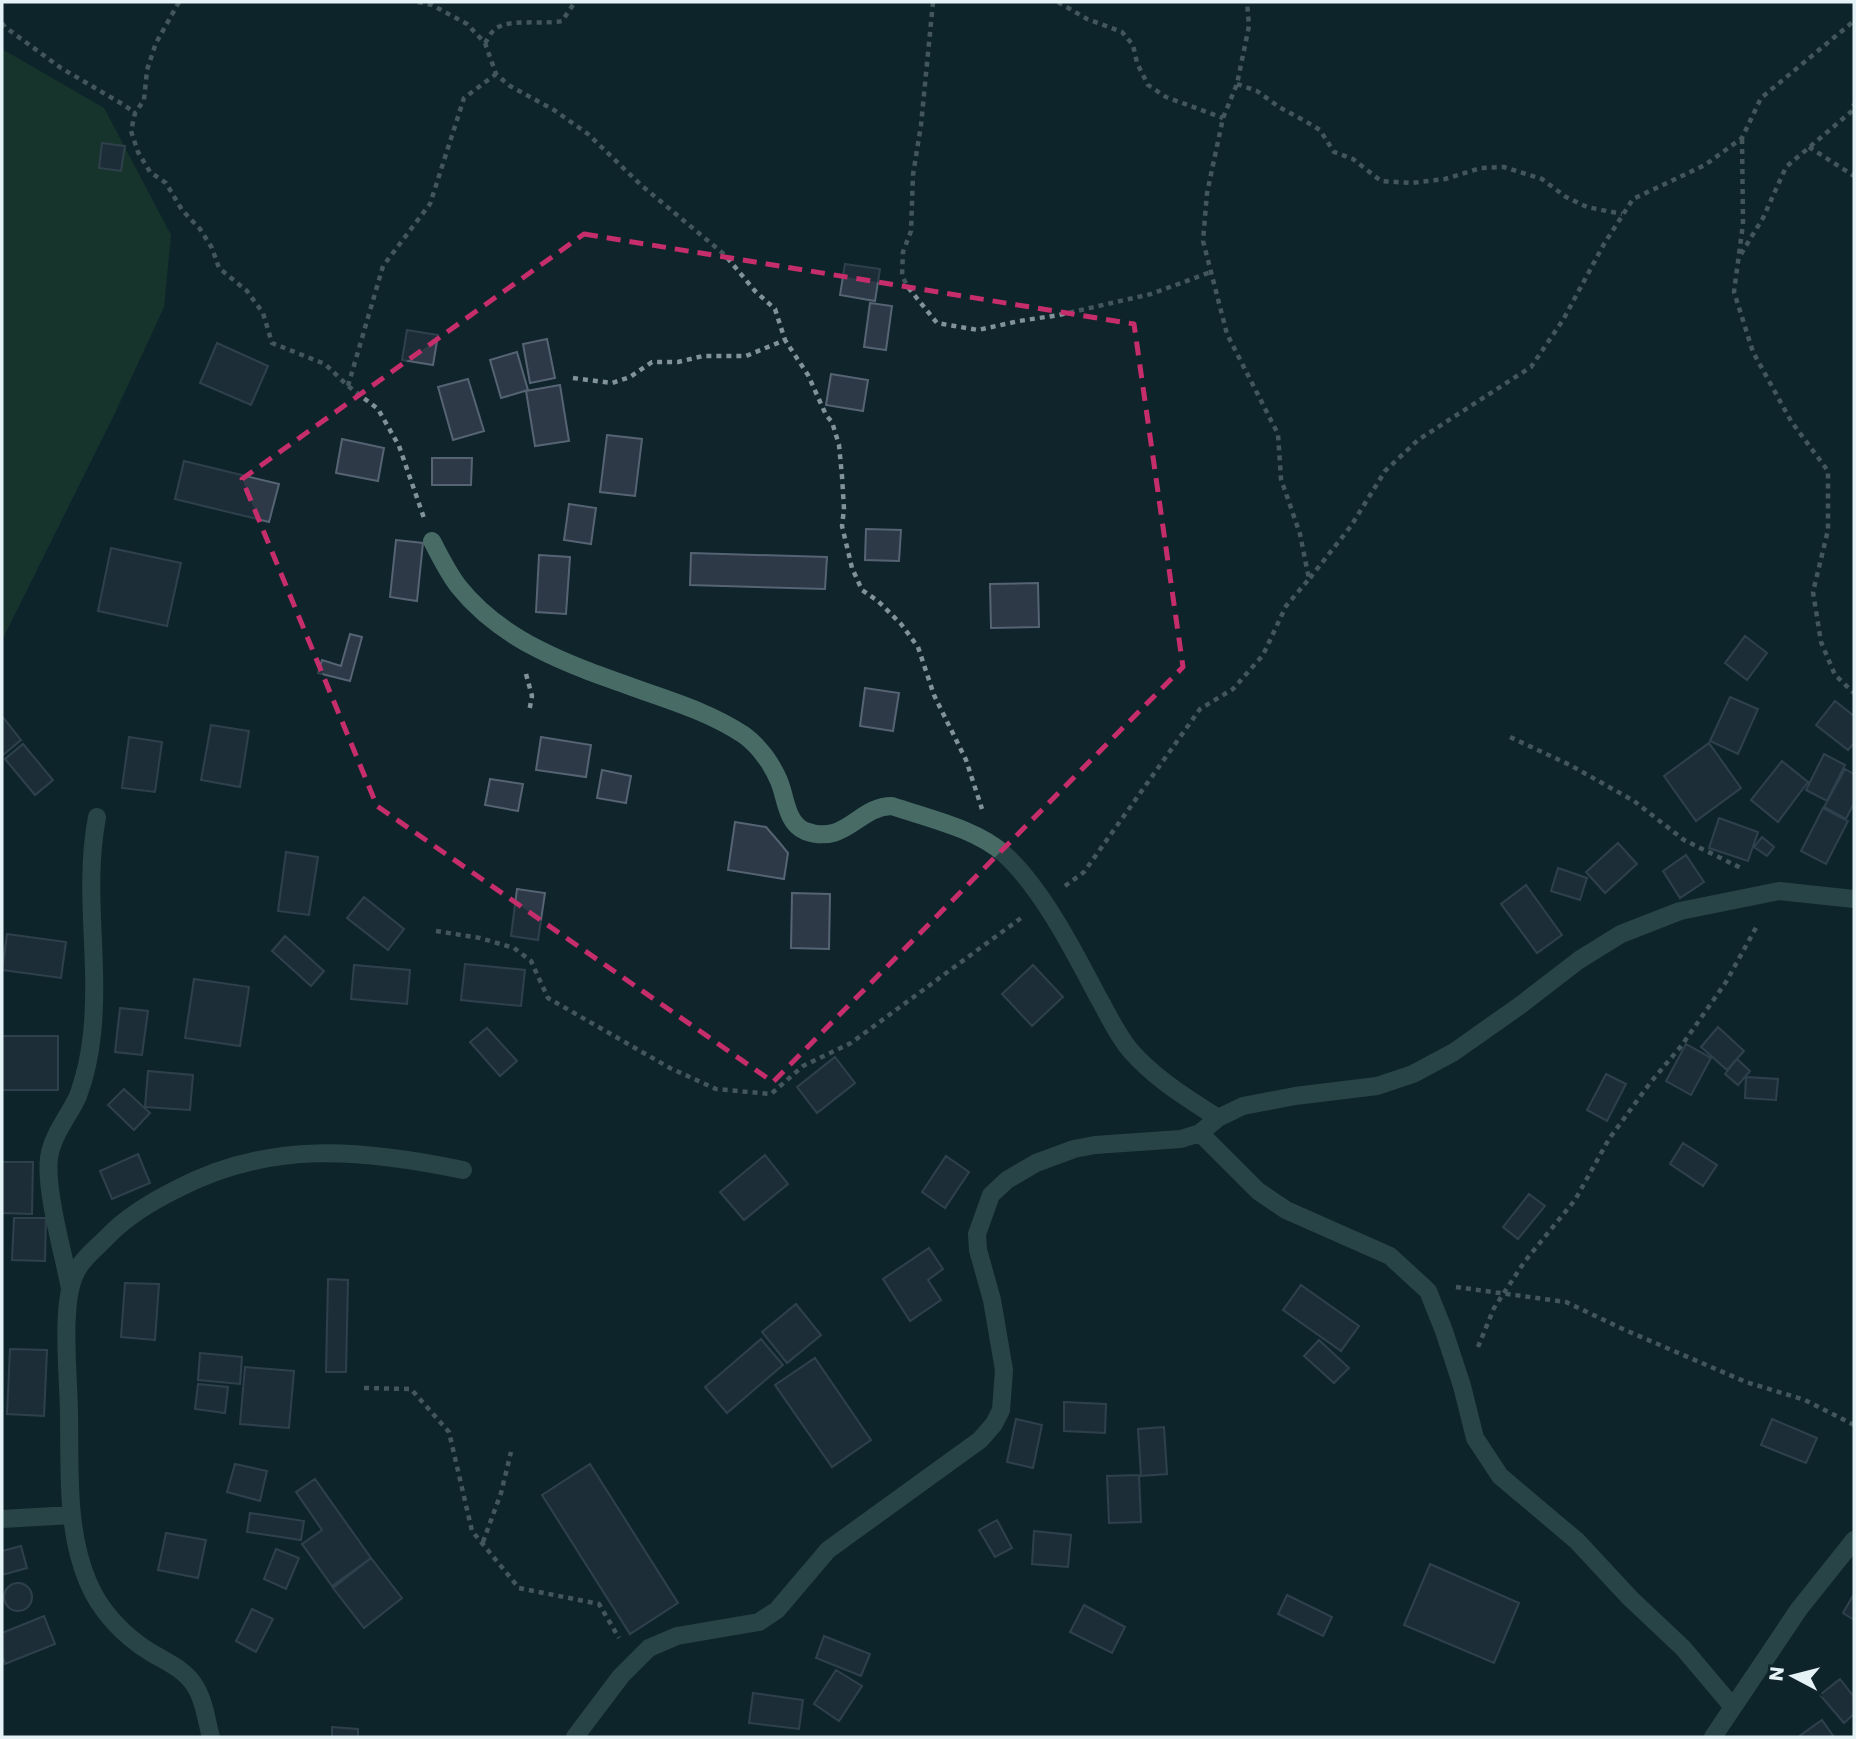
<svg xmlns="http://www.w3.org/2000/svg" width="1856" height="1739" font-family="Poppins,sans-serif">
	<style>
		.green { fill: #1f482a }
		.building { fill: #2d3947; stroke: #566373; stroke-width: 2 }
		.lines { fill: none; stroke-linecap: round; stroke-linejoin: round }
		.path { stroke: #819298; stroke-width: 4.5; stroke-dasharray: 5 5; stroke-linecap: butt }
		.street { stroke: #496b66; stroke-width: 18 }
		.marked { fill: none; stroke: #c62e6b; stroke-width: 5; stroke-dasharray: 14 9; stroke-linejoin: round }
	</style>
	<rect width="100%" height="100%" fill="#0f242b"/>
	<path class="green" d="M2 49 104 108 171 235 164 307 114 415 2 640Z"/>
	<path class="building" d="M102 143 125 146 121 171 99 168Z
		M845 264 880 269 875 301 840 295Z
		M870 303 892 306 886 350 864 347Z
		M407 330 438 335 433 365 402 360Z
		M547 339 555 378 530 383 523 344Z
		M217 343 268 366 251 405 200 383Z
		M517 352 528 390 501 398 490 360Z
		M831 374 868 380 863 411 826 405Z
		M468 379 484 431 453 440 438 387Z
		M560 385 569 441 535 446 526 391Z
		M607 435 642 439 635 496 600 492Z
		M342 439 384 448 378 481 336 473Z
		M432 458H472L471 485H432Z
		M184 461 279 484 269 522 175 499Z
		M569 504 596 508 591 544 564 540Z
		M866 529 901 530 899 561 865 560Z
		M396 540 423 543 417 601 390 597Z
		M111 548 181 563 167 626 98 611Z
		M691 553 827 557 825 589 690 585Z
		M539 555 570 557 566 614 536 612Z
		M1038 583 1039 627 991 628 990 584Z
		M350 634 362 637 350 681 318 673 322 660 341 666Z
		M1745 636 1767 653 1747 680 1725 663Z
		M865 688 899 693 893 731 860 726Z
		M1730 697 1758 709 1738 754 1710 741Z
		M1835 701 1854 716V743L1848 750 1816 725Z
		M2 716 21 740 3 755 2 754Z
		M211 725 249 731 240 787 201 780Z
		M129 737 162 742 155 792 122 788Z
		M541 737 591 745 586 777 536 770Z
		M1709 743 1741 788 1696 821 1664 776Z
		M23 744 53 780 35 795 5 759Z
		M1824 754 1845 765 1827 801 1806 790Z
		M1782 761 1808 782 1778 822 1751 800Z
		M1845 769 1854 774V803L1846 819 1824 807Z
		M602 770 631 776 626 803 597 798Z
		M490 779 523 784 518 811 485 805Z
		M1823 808 1848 821 1826 864 1801 851Z
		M1719 818 1758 832 1748 861 1709 848Z
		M735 822 766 827 779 842 788 853 784 879 728 870Z
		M1762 837 1774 847 1767 856 1754 847Z
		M1618 843 1637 864 1605 893 1586 872Z
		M286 852 318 857 309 915 278 911Z
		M1686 855 1704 882 1680 898 1663 871Z
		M1558 868 1587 878 1580 900 1551 891Z
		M1526 885 1562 935 1537 953 1501 904Z
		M517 889 545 893 538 940 511 936Z
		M792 893 830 894 829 949 791 948Z
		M364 897 404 929 388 950 347 918Z
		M7 934 66 942 61 978 2 970Z
		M285 936 324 971 311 986 272 951Z
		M465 964 525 970 521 1006 461 1000Z
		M354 965 410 970 407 1004 351 999Z
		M1033 965 1063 997 1032 1026 1002 994Z
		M194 979 249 987 240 1046 185 1038Z
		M120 1008 148 1011 142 1055 115 1052Z
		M1718 1027 1744 1051 1727 1070 1701 1047Z
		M487 1028 517 1061 500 1076 470 1042Z
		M2 1036H58V1090H2Z
		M1686 1044 1711 1058 1691 1095 1666 1081Z
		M835 1057 855 1083 817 1113 797 1087Z
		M1737 1059 1750 1071 1738 1085 1725 1074Z
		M148 1071 193 1075 190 1110 145 1107Z
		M1606 1074 1626 1084 1607 1121 1587 1110Z
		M1746 1077 1778 1079 1776 1100 1745 1098Z
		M124 1089 150 1113 134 1130 108 1105Z
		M1683 1143 1717 1165 1703 1186 1670 1164Z
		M138 1154 150 1183 112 1199 100 1171Z
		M765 1155 788 1184 744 1220 720 1192Z
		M946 1156 969 1172 945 1208 922 1192Z
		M2 1162H33L32 1214 2 1213Z
		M1529 1194 1545 1206 1518 1239 1503 1227Z
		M14 1218H46L45 1261 12 1260Z
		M929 1248 943 1269 928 1280 941 1300 910 1321 883 1279Z
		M328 1279 348 1280 346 1372H326Z
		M125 1283 159 1284 155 1340 121 1337Z
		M1301 1285 1359 1326 1341 1351 1283 1310Z
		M796 1304 821 1335 787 1363 762 1332Z
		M761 1339 783 1365 727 1413 705 1387Z
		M1319 1340 1349 1368 1334 1383 1304 1356Z
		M10 1349 47 1350 44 1416 7 1414Z
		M200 1353 242 1357 240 1384 198 1380Z
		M815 1358 871 1440 832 1467 775 1385Z
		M245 1367 294 1371 289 1428 240 1424Z
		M198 1384 228 1387 225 1413 195 1409Z
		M1064 1402 1106 1404 1105 1433 1064 1431Z
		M1016 1419 1042 1425 1033 1468 1007 1462Z
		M1772 1419 1817 1438 1806 1463 1761 1445Z
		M1164 1427 1167 1474 1141 1476 1138 1429Z
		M235 1464 267 1471 260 1501 227 1492Z
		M590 1464 678 1603 630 1634 542 1495Z
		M1139 1475 1141 1522 1109 1523 1107 1476Z
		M315 1479 371 1558 332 1586 302 1544 322 1530 296 1492Z
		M250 1513 304 1521 301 1540 247 1532Z
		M997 1520 1012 1548 995 1557 979 1530Z
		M1034 1531 1071 1535 1068 1567 1032 1564Z
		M166 1533 206 1540 198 1578 158 1570Z
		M21 1546 27 1568 2 1575V1551Z
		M276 1549 299 1558 286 1589 264 1579Z
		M371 1558 402 1598 364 1628 333 1588Z
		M1430 1564 1519 1603 1494 1663 1404 1625Z
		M4 1597a14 14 0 1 1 28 0a14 14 0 1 1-28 0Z
		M1854 1594V1620L1843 1613Z
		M1287 1595 1332 1617 1323 1636 1278 1614Z
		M1084 1605 1125 1627 1112 1653 1070 1632Z
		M252 1609 273 1619 256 1652 236 1641Z
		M44 1616 55 1644 5 1664 2 1655V1633Z
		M824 1636 870 1654 861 1676 816 1658Z
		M836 1670 862 1686 839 1721 814 1704Z
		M1840 1679 1854 1697V1714L1844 1723 1820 1695Z
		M753 1693 803 1700 799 1729 749 1723Z
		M1822 1720 1834 1737H1798Z
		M332 1727 358 1729V1737H332Z"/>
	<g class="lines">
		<path class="path" d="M179 2 156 43 147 70 144 100 135 113 131 131 138 152 150 172 166 183 182 210 200 229 212 248 219 268 247 291 263 313 272 343 325 364 348 386 378 409 399 446 424 518
			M418 2 432 5 467 24 485 43 496 74 510 86 554 110 588 134 641 185 725 255 755 291 775 309 785 340
			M933 2 921 125 913 175 911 231 903 252 902 275 907 286 937 323 978 330 1019 321 1059 315 1151 294 1211 272
			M1058 2 1087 19 1122 32 1133 45 1137 63 1148 85 1166 97 1223 118
			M2 23 5 27 61 68 124 105 135 113
			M485 43C488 39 491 32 495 29 510 18 543 25 562 21L575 2
			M1237 84 1257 91 1279 107 1305 121 1320 130 1334 152 1353 159 1381 181 1411 183 1445 179 1481 168 1504 167 1542 179 1566 197 1587 207 1622 214
			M1742 139 1743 224 1734 292 1753 352 1791 421 1828 471V530L1813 592 1821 642 1835 675 1854 693
			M1809 147 1854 176
			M1741 254 1763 218 1786 167 1852 111 1854 104
			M573 378 612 383 630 377 652 362H678L703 356H746L785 340 808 375 826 415 832 422 839 445 842 476 844 509 842 526 852 568 862 590 878 601 901 624 918 647 934 695 966 760 982 809
			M348 386 383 266 430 204 464 98 496 74
			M1310 578 1351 526 1385 471 1418 440 1531 367 1563 320 1604 244 1633 199 1705 165 1742 138 1761 98 1854 21
			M526 674 532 696 529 712
			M1510 737 1570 765 1634 801 1684 840 1743 869
			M1065 886 1084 872 1200 709 1233 689 1263 655 1286 606 1309 579 1300 534 1281 479 1278 434 1227 334 1203 241 1207 193 1223 118 1237 84 1249 26 1247 2
			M436 931 480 938 514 948 531 961 548 998 670 1068 716 1089 771 1094 803 1066 851 1043 1021 918
			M1456 1287 1566 1302 1625 1330 1746 1382 1805 1400 1854 1425
			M1478 1347 1494 1308 1525 1261 1575 1200 1609 1139 1650 1083 1682 1045 1726 982 1758 924
			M364 1388 411 1389 449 1432 472 1531 519 1588 599 1604 619 1638
			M483 1542 501 1493 511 1452"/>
		<path class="street" d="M432 541C440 556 448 573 459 587 507 647 582 669 652 694 684 705 715 716 744 735 759 746 772 764 779 781 786 797 786 823 805 831 846 846 858 806 892 806 927 818 977 829 1004 854 1041 887 1074 951 1097 995 1108 1014 1116 1033 1130 1050 1154 1078 1187 1098 1218 1118
			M1200 1133 1258 1191 1286 1210 1390 1256 1428 1291 1444 1331 1462 1386 1475 1438 1500 1476 1577 1541 1630 1598 1683 1648 1732 1706
			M70 1289C64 1255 45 1191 49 1158 52 1135 69 1116 78 1096 85 1077 90 1054 92 1034 100 960 83 891 97 817
			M2 1519 72 1515
			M211 1737C206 1719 204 1698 193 1683 182 1668 165 1661 150 1652 124 1636 100 1611 88 1582 66 1530 70 1471 69 1415 69 1378 60 1307 75 1274 82 1258 98 1247 110 1234 129 1215 151 1202 175 1190 269 1140 362 1149 463 1170
			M575 1737 621 1676 649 1648 677 1636 759 1622 777 1610 828 1550 980 1440 994 1424 1001 1410 1004 1370 992 1300 978 1250 977 1234 991 1195 1007 1180 1036 1163 1074 1149 1095 1145 1181 1139 1200 1133 1218 1118 1243 1106 1295 1096 1377 1086 1413 1074 1454 1052 1522 1004 1579 960 1621 934 1680 911 1779 891 1854 899
			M1713 1737 1799 1609 1854 1540"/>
	</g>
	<path d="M0 0H1856V1739H0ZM584 234 1134 324 1183 667 773 1082 377 806 242 479Z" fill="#0f242b" fill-opacity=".55" fill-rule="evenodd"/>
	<path class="marked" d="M584 234 1134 324 1183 667 773 1082 377 806 242 479Z"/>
	<rect width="1856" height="1739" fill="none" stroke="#e5f3f7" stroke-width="7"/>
	<g transform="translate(1793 1676) rotate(277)" stroke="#0f242b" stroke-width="5" paint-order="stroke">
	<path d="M0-5L12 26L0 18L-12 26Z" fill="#e5f3f7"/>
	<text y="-10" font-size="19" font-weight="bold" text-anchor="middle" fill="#e5f3f7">N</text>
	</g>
</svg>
